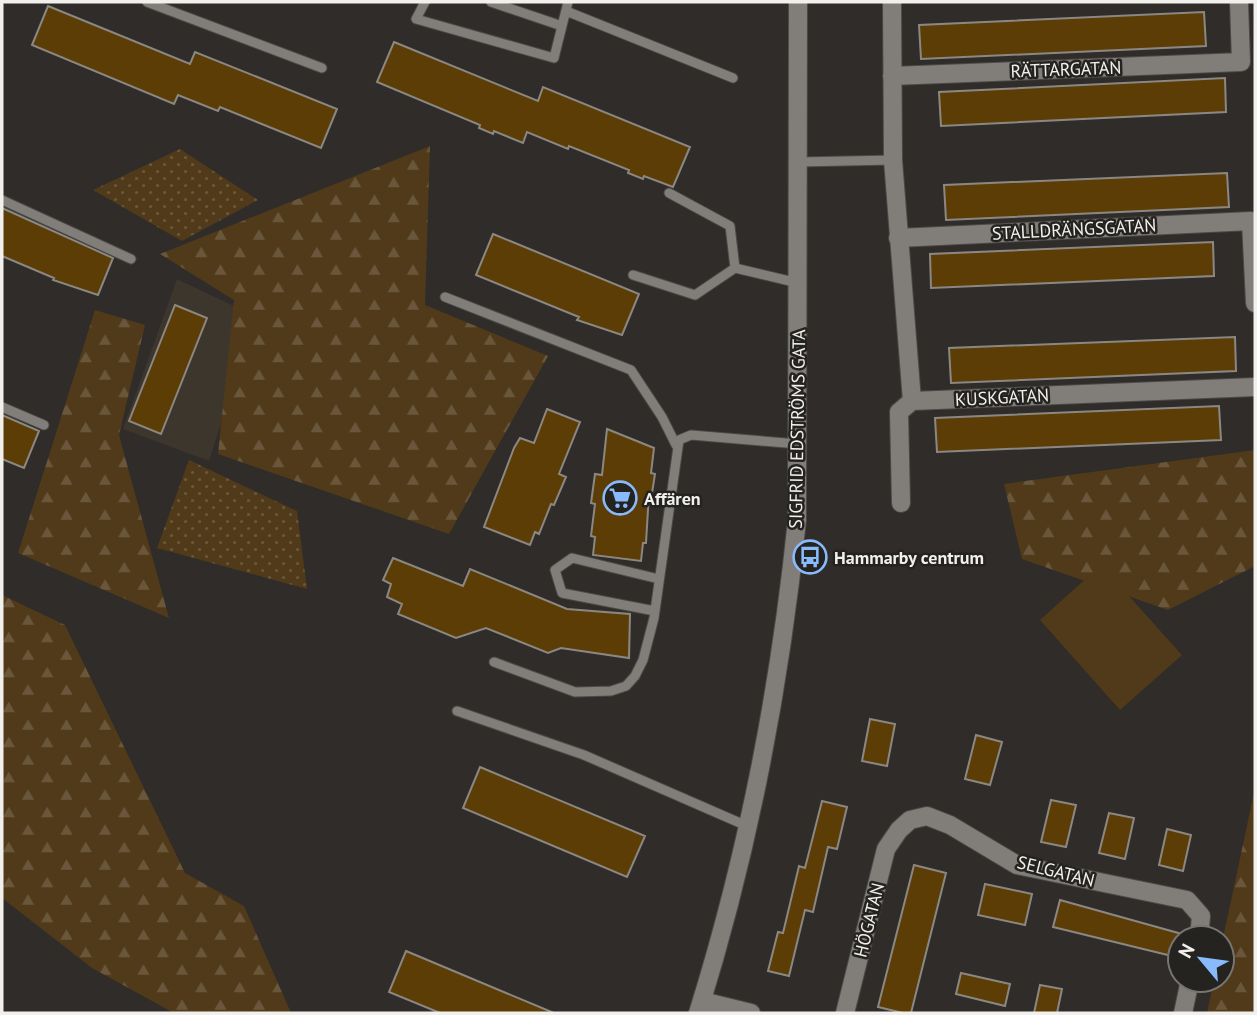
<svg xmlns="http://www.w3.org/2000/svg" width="1257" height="1015" font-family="'PT Sans',sans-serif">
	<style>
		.built { fill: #3c362d }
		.forest { fill: url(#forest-firs) }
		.park { fill: url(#park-dots) }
		.pitch { fill: #503a19 }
		.building { fill: #5c3d05; stroke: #8b8884; stroke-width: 2 }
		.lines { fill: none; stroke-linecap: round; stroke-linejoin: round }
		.lane-casing { stroke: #4b4a47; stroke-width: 11 }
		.street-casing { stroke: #4b4a47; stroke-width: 20 }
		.lane { stroke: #817e7a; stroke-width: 9 }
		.street { stroke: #817e7a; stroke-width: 18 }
		.labels { text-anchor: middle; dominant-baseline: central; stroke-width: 5; stroke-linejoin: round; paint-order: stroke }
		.street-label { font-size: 18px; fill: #f1f0ed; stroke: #25231f }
		.poi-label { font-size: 18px; font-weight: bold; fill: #f1f0ed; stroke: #25231f; text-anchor: start }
	</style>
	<defs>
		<pattern id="forest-firs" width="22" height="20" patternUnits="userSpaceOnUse" patternTransform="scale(1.75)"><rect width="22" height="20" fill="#503a19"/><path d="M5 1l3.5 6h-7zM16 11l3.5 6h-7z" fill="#6a573b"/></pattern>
		<pattern id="park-dots" width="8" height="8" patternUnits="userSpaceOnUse" patternTransform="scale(1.75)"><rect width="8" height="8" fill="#503a19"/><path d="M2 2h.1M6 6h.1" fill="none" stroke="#6a573b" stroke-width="1.8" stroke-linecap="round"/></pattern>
	</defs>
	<rect width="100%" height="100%" fill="#2f2c29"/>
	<path class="built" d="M177 279 255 316 209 461 123 429Z"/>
	<path class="forest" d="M430 146 425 305 548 356 449 534 218 454 234 300 160 254Z
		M95 310 145 325 119 435 169 618 18 553Z
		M1255 450V566L1168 610 1022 559 1004 484Z
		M2 595 65 625 185 873 244 906 291 1013H174L92 968 2 898Z
		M1255 788V1013H1207L1214 980H1222V943Z"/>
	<path class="park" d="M180 149 258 200 182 241 93 190Z
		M189 460 297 511 307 589 157 548Z"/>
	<path class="pitch" d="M1101 565 1182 655 1120 710 1040 620Z"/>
	<path class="building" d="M48 6 190 64 195 52 337 109 321 148 220 107 218 111 178 95 174 104 32 45Z
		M1204 12 1206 46 921 59 919 25Z
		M394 42 538 101 543 87 690 147 673 187 644 176 643 179 628 173 629 170 569 146 568 149 527 132 523 143 494 131 493 134 479 128 480 125 377 82Z
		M1225 78 1226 112 941 126 939 92Z
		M1227 173 1229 207 946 220 944 185Z
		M2 208 113 258 98 295 53 280 54 278 2 256Z
		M493 234 639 294 622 335 577 320 579 317 476 275Z
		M1213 242 1214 276 931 288 930 254Z
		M175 305 207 318 161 434 129 421Z
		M1235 337 1236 371 951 383 949 348Z
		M1219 406 1221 440 937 452 935 418Z
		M547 409 580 422 559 474 566 477 554 505 551 504 539 534 535 532 530 545 484 527 514 448 520 438 534 443Z
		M2 415 39 431 24 468 2 459Z
		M607 429 654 448 651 473 655 474 652 493H649L646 543H643L641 561 593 555 595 537 591 536 595 504 591 503 595 474 602 475Z
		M393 558 463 586 470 569 567 609 630 614 629 658 561 648 548 653 486 628 456 638 398 614 402 604 387 597 391 584 383 580Z
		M870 719 895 724 887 766 862 761Z
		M976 735 1002 742 990 785 965 779Z
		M480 767 645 836 627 877 463 808Z
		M1051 800 1076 805 1066 847 1041 842Z
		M822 801 847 807 837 849 828 847 813 912 805 910 789 976 768 971 778 932 783 933 799 866 805 868Z
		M1109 813 1134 818 1125 859 1099 853Z
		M1167 829 1191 835 1183 871 1159 865Z
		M914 865 946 873 911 1013H903L878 1007Z
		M985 884 1032 894 1025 925 978 915Z
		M1060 900 1182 934 1176 957 1053 927Z
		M406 951 554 1013H440L389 992Z
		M961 973 1010 984 1005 1006 956 994Z
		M1040 985 1062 989 1057 1013H1034Z"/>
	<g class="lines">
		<defs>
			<path id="lane" d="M147 2 322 68
				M425 2 416 19 554 58 568 2
				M491 2 562 26
				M566 11 733 78
				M798 162 893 160
				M669 193 730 226 735 268
				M2 200 131 259
				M633 275 695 295 735 268 798 283
				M445 297 631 370 662 417 676 445
				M2 407 44 425
				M655 611 562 593 555 570 572 558 659 579
				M494 662 575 692 611 691 626 686 635 676 643 660 654 618 679 440 691 435 798 444
				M457 711 584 755 747 826"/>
			<path id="street" d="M892 2 893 160 912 401
				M892 76 1241 62 1239 2
				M898 238 1251 221 1255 303
				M912 401 1255 387
				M901 503 899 412 912 401
				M702 1001 751 1013
				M698 1013C748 853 780 687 797 520L798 2
				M845 1013 886 849 899 830 910 820 927 816 950 825 1017 865 1187 900 1201 916 1199 938
				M1183 1013 1190 980"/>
		</defs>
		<use href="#lane" class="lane-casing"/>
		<use href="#street" class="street-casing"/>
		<use href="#lane" class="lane"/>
		<use href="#street" class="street"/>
	</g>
	<defs>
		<symbol id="supermarket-ring" viewBox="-11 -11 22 22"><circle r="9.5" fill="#25231f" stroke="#88bafc" stroke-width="1.5"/><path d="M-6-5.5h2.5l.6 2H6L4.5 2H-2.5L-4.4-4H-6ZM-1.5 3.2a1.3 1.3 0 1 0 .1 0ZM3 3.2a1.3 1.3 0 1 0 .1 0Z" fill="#88bafc"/></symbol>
		<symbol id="bus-ring" viewBox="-11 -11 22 22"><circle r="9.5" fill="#25231f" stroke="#88bafc" stroke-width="1.5"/><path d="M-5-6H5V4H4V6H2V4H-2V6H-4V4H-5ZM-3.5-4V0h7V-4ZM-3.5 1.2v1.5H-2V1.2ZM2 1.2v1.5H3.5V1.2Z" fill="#88bafc"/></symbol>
	</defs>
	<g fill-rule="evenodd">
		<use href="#supermarket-ring" x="601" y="479" width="38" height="38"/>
		<use href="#bus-ring" x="791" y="538" width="38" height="38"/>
	</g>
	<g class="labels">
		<g class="street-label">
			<text transform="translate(1066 69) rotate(-2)">RÄTTARGATAN</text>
			<text transform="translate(1074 229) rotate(-3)">STALLDRÄNGSGATAN</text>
			<text transform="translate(1002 397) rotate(-3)">KUSKGATAN</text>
			<text transform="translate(797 429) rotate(-89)">SIGFRID EDSTRÖMS GATA</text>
			<text transform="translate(1056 871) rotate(14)">SELGATAN</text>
			<text transform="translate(869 920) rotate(-76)">HÖGATAN</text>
		</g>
		<g class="poi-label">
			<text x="644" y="498">Affären</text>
			<text x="834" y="557">Hammarby centrum</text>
		</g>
	</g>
	<rect width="1257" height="1015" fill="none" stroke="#f1f0ed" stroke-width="7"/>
	<g transform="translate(1201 959) rotate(299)"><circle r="33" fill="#25231f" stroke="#777571" stroke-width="2"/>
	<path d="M0-5L12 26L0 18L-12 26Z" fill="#88bafc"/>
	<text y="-10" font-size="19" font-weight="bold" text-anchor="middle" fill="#f1f0ed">N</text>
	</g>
</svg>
